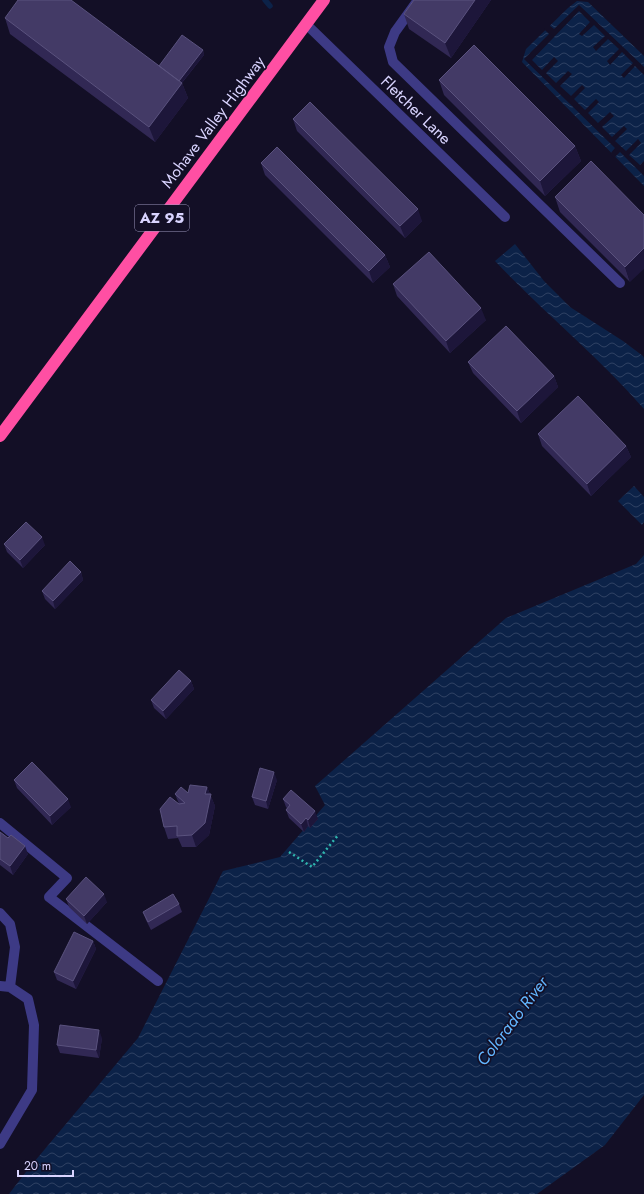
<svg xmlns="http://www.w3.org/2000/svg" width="644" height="1194" font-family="Jost,sans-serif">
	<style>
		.water { fill: url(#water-waves) }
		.pier { fill: #130f26 }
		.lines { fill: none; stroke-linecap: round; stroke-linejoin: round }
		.stream { stroke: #0c2248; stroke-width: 5.5 }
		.path { stroke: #2fb8b0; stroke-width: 2.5; stroke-dasharray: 2 3; stroke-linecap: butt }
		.lane { stroke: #3d3a85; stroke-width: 10 }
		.street { stroke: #3d3a85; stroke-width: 10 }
		.highway { stroke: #ff4fa3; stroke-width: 12 }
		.wall { fill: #312854 }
		.shaded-wall { fill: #1d163a }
		.building { fill: #433a66; stroke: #5a527e }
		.labels { text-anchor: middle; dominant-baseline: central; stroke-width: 3.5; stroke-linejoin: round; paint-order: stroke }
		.shield { fill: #130f26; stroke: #9e99be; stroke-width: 1 }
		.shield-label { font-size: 15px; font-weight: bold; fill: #d9d4ff }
		.street-label { font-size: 16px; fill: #d9d4ff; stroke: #130f26 }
		.water-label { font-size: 17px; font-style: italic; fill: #62b6ff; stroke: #130f26 }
	</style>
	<defs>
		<pattern id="water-waves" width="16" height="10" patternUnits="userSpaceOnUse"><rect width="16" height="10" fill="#0c2248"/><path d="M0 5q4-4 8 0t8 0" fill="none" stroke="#2f4163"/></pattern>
	</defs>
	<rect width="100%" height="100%" fill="#130f26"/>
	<path class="water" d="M577 1 588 2 644 56V186L522 62 526 49 568 8Z
		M515 244 544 281 570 307 623 341 643 356 644 358V409C598 356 543 312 495 261Z
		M634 486 644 497V522L642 525 618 501Z
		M644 555V1095L605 1145 537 1194H9L29 1168 138 1038 223 871 280 857 325 805 315 786 506 618 636 564Z"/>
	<path class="pier" d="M579 5 644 67V75L635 66 624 78 621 75 633 63 622 52 610 65 607 61 619 49 608 39 596 51 593 47 605 36 594 25 582 36 579 34 590 22 579 11 532 60 542 70 554 57 558 61 546 73 556 83 568 71 572 74 560 86 571 96 582 85 585 88 574 99 585 110 596 99 599 102 588 113 598 123 610 112 614 116 602 127 612 137 624 126 627 129 615 141 626 151 638 139 641 143 629 155 640 165 644 161V176L620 152 614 158 610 154 615 148 524 59 549 34 544 29 549 25 554 29Z"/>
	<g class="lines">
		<path class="stream" d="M265 0 270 6"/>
		<path class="path" d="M289 852 312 867 339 834"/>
		<path class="lane" d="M418 0 395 32 389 47 393 62 620 283
			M0 823 67 878 49 897 158 981
			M0 913 10 924 15 947 10 987
			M0 986 10 987 28 999 34 1025 32 1090 0 1144"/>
		<path class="street" d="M306 24 505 217"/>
		<path class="highway" d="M0 436 324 0"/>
	</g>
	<path class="wall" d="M414 0H491L451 58 409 29 404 14Z
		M5 18 159 66 203 50 204 55 182 83 188 98 155 142 10 34Z
		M439 80 575 146 581 161 545 196 444 95Z
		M293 119 422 221 405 238 297 131Z
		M591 161 630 282 560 212 555 197Z
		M261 163 385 255 390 267 373 283 265 175Z
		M393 284 486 320 450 353 397 296Z
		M468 362 554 376 558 387 521 423 473 373Z
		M538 434 626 446 631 457 591 496 542 446Z
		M4 544 45 545 23 568 7 552Z
		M81 572 83 580 55 609 45 599 42 591Z
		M191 681 194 689 166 719 154 708 151 700Z
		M14 780 71 807 52 825 17 788Z
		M277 780 268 809 255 805 252 797Z
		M207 787 215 806 209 835 196 847H182L178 838 168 839 164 827 179 804 175 794 188 793Z
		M283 799 318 819 310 828 308 826 304 832 289 818 286 810 287 808 286 807Z
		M0 832 28 854 13 875 0 865Z
		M66 899 107 902 87 924 69 907Z
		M179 904 182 912 151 930 146 920 143 912Z
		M93 941 96 949 76 989 57 980 54 972Z
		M102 1038 99 1058 60 1053 57 1045Z"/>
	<path class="shaded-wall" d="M475 0H491L451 58 445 43Z
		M203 50 204 55 176 90 175 86Z
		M182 83 188 98 155 142 149 127Z
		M575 146 581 161 545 196 540 181Z
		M418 209 422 221 405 238 400 226Z
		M644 248V269L630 282 625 267Z
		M385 255 390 267 373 283 369 271Z
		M481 308 486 320 450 353 446 341Z
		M554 376 558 387 521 423 517 411Z
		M626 446 631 457 591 496 587 484Z
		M42 537 45 545 23 568 20 560Z
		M81 572 83 580 55 609 53 601Z
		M191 681 194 689 166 719 163 711Z
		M274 772 277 780 268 809 266 801Z
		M207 787 215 806 209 835 196 847 192 835Z
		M68 799 71 807 52 825 50 816Z
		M315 811 318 819 310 828 308 820Z
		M306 818 308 826 304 832 301 824Z
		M25 846 28 854 13 875 10 866Z
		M104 894 107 902 87 924 84 916Z
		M93 941 96 949 76 989 73 981Z
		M99 1030 102 1038 99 1058 96 1050Z"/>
	<path class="building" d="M18 0H71L182 83 149 127 5 18Z
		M414 0H475L445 43 404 14Z
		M182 35 203 50 179 81 159 66Z
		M474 45 575 146 540 181 439 80Z
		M310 102 418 209 400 226 293 119Z
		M277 147 385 255 369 271 261 163Z
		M591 161 644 215V248L625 267 555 197Z
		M429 252 481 308 446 341 393 284Z
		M506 326 554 376 517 411 468 362Z
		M578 396 626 446 587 484 538 434Z
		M26 522 42 537 20 560 4 544Z
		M70 561 81 572 53 601 42 591Z
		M179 670 191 681 163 711 151 700Z
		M32 762 68 799 50 816 14 780Z
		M260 768 274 772 266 801 252 797Z
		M190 785 207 787 205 794H211L205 823 192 835 177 836V826L164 827 160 809 170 797 179 804 185 803 175 794 181 787 188 793Z
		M291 790 315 811 308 820 306 818 301 824 286 810 290 805 283 799Z
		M0 832 8 838 11 835 25 846 10 866 0 859Z
		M86 877 104 894 84 916 66 899Z
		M173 894 179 904 148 922 143 912Z
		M74 932 93 941 73 981 54 972Z
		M60 1025 99 1030 96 1050 57 1045Z"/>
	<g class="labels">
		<rect class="shield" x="135" y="205" width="54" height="26" rx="3"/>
		<g class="shield-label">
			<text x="162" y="218">AZ 95</text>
		</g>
		<g class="street-label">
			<text transform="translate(416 110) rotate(44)">Fletcher Lane</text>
			<text transform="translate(213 122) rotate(-53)">Mohave Valley Highway</text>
		</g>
		<g class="water-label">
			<text transform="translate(512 1021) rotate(-53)">Colorado River</text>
		</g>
	</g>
	<path d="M18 1170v6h55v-6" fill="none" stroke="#d9d4ff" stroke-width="2"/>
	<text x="24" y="1170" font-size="12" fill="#d9d4ff" stroke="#130f26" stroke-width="3" paint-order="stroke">20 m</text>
</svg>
